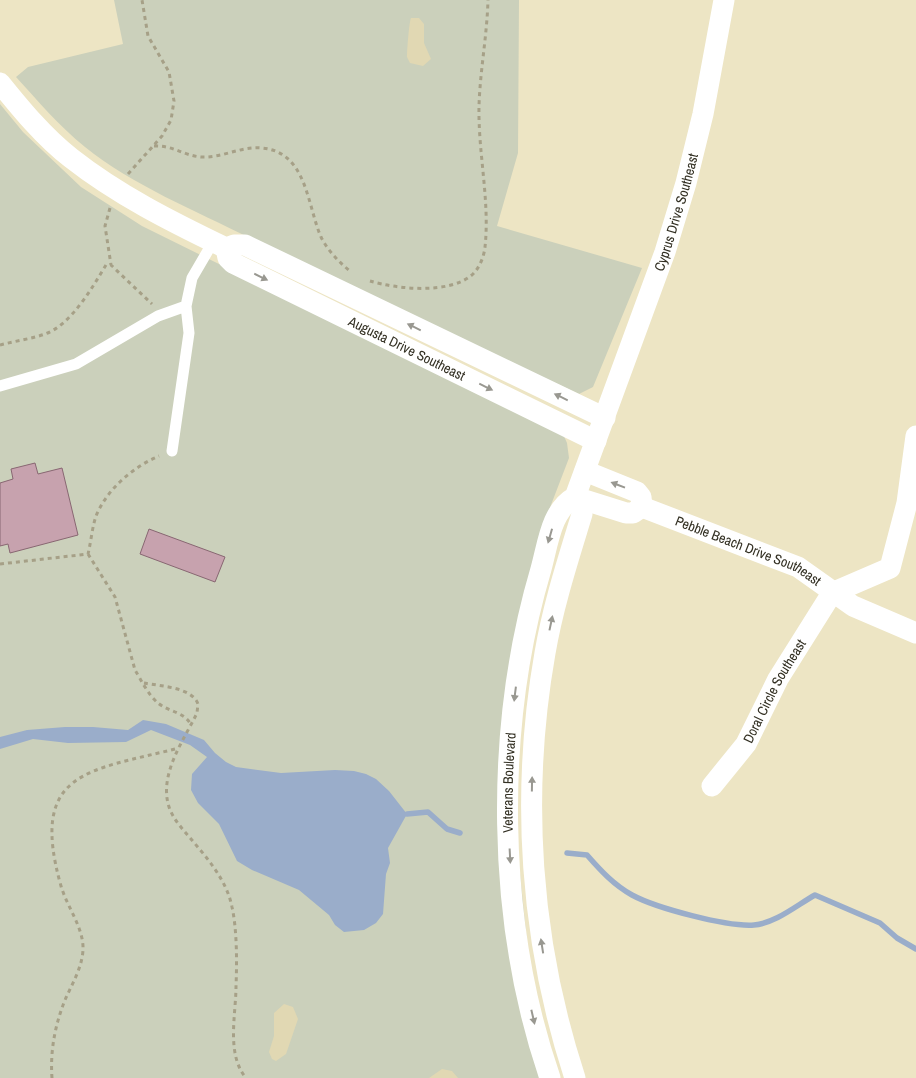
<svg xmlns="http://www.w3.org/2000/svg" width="916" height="1078" font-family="'Archivo Narrow',sans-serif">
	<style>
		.green { fill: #cbd0bb }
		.sand { fill: #e1d8b3 }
		.water { fill: #9aadca }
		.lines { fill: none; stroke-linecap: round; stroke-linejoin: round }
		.stream { stroke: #9aadca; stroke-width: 5.5 }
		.building { fill: #c7a2ae; stroke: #886772 }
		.path { stroke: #a6a087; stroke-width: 3; stroke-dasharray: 4 4; stroke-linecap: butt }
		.lane { stroke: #fff; stroke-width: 11 }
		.street { stroke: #fff; stroke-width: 21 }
		.oneway { fill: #999891 }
		.labels { text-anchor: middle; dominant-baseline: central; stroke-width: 5; stroke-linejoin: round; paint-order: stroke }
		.street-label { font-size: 14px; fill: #333023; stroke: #ede5c4 }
	</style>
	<rect width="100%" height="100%" fill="#ede5c4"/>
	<path class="green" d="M114 0H519L518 153 497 226 642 268 593 387 579 394C469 343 359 292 250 238 196 211 132 185 85 147 59 126 38 101 16 77L28 67 123 44Z
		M0 104 23 132 81 187 142 226 563 434 567 443 569 458 546 518 504 718 541 1078H0Z"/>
	<path class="sand" d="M411 18H419L424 24V43L431 59 423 66 410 63 407 57C407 52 409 22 411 18Z
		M284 1004 293 1007 298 1019 286 1054 276 1061 272 1059 269 1052 274 1036V1013Z
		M442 1069 452 1071 458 1078H429Z"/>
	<path class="water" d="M143 720 166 724 204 740 215 753 226 762 236 767 281 773 335 770 354 771 366 774 376 779 389 791 407 814 388 848 390 863 386 874 383 914 376 923 364 930 344 932 335 925 329 915 299 890 252 870 237 861 219 824 198 803 191 790 192 774 207 757 190 745 151 730 126 742 68 743 33 739 0 749V737L27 730 65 727H93L128 730Z"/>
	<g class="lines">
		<path class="stream" d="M407 814 428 812 447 829 460 833
			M567 853 587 855C601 871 614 885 632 895 656 908 727 927 754 925 776 923 797 905 815 895L880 923 897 938 916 949"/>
	</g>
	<path class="building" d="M35 463 38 474 62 468 78 535 10 553 8 544 0 546V483L13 479 11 469Z
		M149 529 225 557 215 582 140 554Z"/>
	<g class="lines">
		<path class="path" d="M154 146C173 145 184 156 202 157 222 158 241 146 262 148 307 152 307 205 321 237 328 251 339 262 351 272
			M128 174 162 136 171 120 174 101 169 72 148 36 142 0
			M110 208 105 226 111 265
			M370 281C397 289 450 295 473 274 480 267 484 256 485 247 490 201 478 153 479 106 480 71 487 36 488 0
			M0 345C15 341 31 339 45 334 71 325 92 288 106 265H111L152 304
			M88 554 115 597 135 670C141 680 149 696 158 703 169 712 185 712 191 725
			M0 564 88 554C91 542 92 528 96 516 107 489 133 467 159 456
			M144 683C159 686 192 687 198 704L197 713C185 738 163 768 167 798 169 815 180 826 191 839 208 859 227 881 232 907 237 929 237 963 236 986 236 1015 226 1054 246 1078
			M52 1078C50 1051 55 1025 65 1000 72 984 82 968 83 950 84 928 67 907 61 886 28 770 89 771 179 748"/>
		<path class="lane" d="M0 386 76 364 158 316 186 306
			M172 451 189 333 186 306 192 278 213 242"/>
		<g class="street">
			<path d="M0 83C21 109 44 137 71 158 118 195 172 222 226 248L234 245H245L605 418"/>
			<path id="s1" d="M226 248 228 258 233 263 596 441"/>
			<path d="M585 471 637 492 641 497 642 507"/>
			<path d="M575 497 626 513H633L642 507"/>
			<path id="s2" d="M642 507 798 567 853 606 916 633"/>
			<path id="s3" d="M712 786 746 744 778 679 832 593 890 568 907 503 916 436"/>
			<path id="s4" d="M550 1078C496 921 494 728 541 569 548 544 551 510 575 497L665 252 686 183 703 114 724 0"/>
			<path d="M575 1078C530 941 520 795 545 653 553 606 568 560 582 514L581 507 575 497"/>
		</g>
	</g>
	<defs><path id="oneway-solid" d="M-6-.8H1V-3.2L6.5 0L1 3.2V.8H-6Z" transform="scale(1.25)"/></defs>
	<g class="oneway">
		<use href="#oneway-solid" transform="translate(261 277) rotate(26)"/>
		<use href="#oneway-solid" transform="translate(414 327) rotate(-154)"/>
		<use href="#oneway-solid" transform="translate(486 387) rotate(26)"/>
		<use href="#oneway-solid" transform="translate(561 397) rotate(-154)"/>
		<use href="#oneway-solid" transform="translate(618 485) rotate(-159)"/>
		<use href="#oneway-solid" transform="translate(550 536) rotate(106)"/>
		<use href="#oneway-solid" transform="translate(551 623) rotate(-78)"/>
		<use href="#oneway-solid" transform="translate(515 694) rotate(97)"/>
		<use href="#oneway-solid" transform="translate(532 784) rotate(-89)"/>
		<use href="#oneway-solid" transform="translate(510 856) rotate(87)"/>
		<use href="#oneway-solid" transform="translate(542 946) rotate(-99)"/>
		<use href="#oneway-solid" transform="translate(533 1017) rotate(77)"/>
	</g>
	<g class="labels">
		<g class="street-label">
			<text stroke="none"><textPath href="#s4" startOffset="901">Cyprus Drive Southeast</textPath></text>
			<text stroke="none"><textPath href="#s1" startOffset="211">Augusta Drive Southeast</textPath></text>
			<text stroke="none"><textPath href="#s2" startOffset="115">Pebble Beach Drive Southeast</textPath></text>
			<text stroke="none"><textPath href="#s3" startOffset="114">Doral Circle Southeast</textPath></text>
			<text stroke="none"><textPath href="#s4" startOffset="300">Veterans Boulevard</textPath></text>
		</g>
	</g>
</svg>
